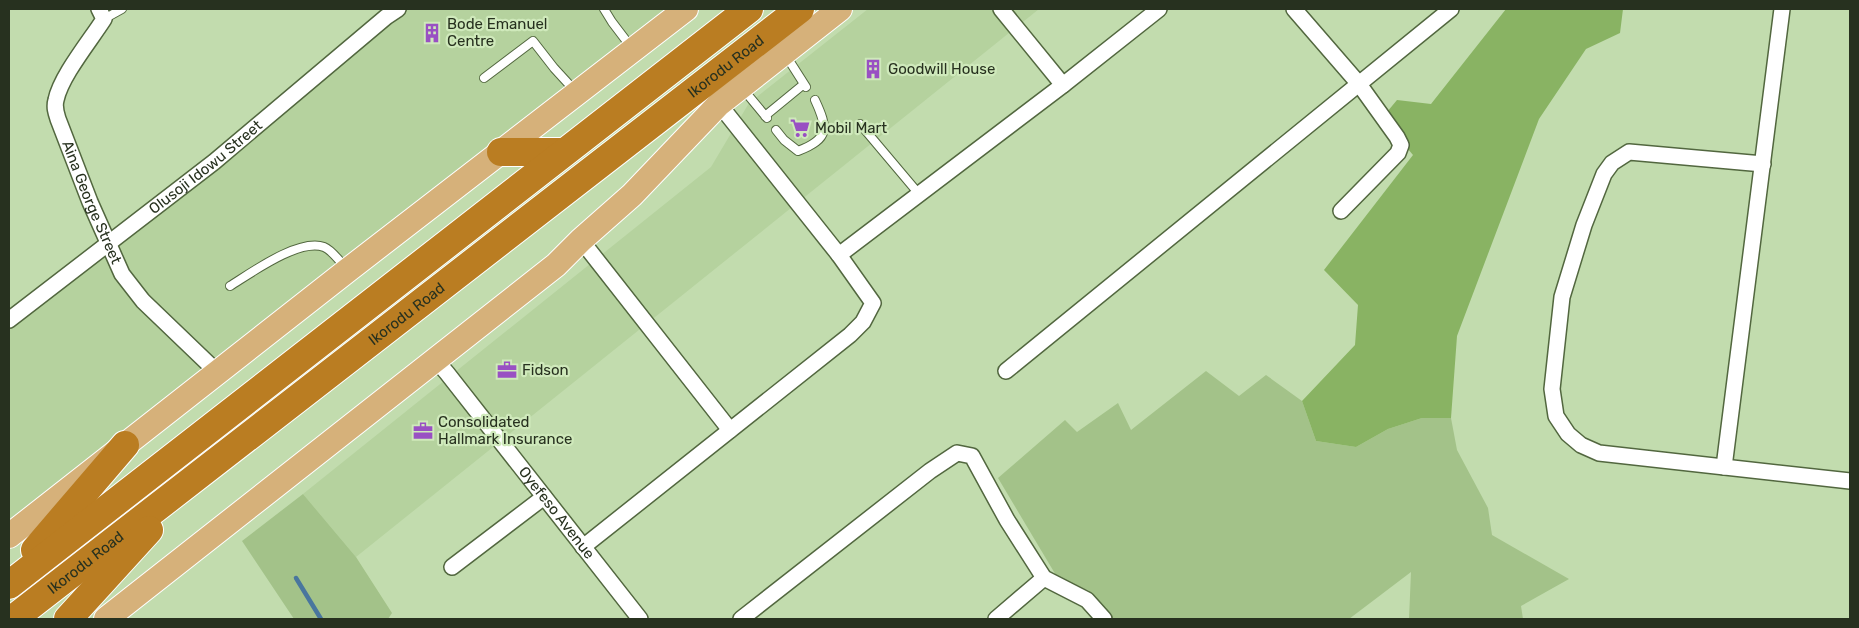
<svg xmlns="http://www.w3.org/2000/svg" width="1859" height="628" font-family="Rubik,sans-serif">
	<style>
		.built { fill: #b5d29e }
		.green { fill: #a3c289 }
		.forest { fill: #89b363 }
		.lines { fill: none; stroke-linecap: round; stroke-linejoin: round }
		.stream { stroke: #49769e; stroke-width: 4.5 }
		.lane-casing { stroke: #52673f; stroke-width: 10 }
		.street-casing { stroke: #52673f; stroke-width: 18 }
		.primary-casing { stroke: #fff; stroke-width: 26 }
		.highway-casing { stroke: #fff; stroke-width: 30 }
		.lane { stroke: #fff; stroke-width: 8 }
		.street { stroke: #fff; stroke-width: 15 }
		.primary { stroke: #d6b17a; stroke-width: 24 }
		.highway { stroke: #ba7d22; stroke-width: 28 }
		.labels { text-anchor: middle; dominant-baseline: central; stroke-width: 4.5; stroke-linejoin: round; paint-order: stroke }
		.poi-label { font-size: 15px; fill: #27311f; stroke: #cfe9bb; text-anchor: start }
		.street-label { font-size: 15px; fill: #27311f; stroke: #cfe9bb }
	</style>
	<rect width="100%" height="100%" fill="#c2dcae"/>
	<path class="built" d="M401 9H676L9 531V315Z
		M868 9H1039L356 557 303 494 711 167 749 103Z"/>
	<path class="green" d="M1206 371 1239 396 1266 375 1302 401 1316 441 1356 447 1388 429 1422 418H1451L1457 450 1488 508 1492 535 1569 579 1521 606 1523 619H1409L1411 572 1349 619H1112L1088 590 1060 582 998 478 1065 420 1077 432 1118 403 1131 430Z
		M303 494 356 557 392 613 388 619H294L242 541Z"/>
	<path class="forest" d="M1506 9H1623L1620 33 1586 49 1539 119 1457 336 1451 418H1422L1388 429 1356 447 1316 441 1302 401 1355 345 1358 305 1324 270 1413 155 1382 118 1397 100 1431 104Z"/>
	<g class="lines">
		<path class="stream" d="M296 578 321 619"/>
		<defs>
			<path id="lane" d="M604 9 612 22 631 47
				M104 19 122 9
				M785 54 806 87
				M484 78 533 41 554 68 576 92
				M743 89 767 118
				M765 116 804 84
				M860 124 919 194
				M776 130 784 140 798 151C830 139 828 128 815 100
				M230 286C251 273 299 238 324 247 332 250 340 262 346 268"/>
			<g id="street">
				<path id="s1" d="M99 9 104 19C90 41 61 76 56 100 54 107 56 113 58 119L90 202 122 274 143 301 217 372"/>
				<path d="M1001 9 1063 85"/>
				<path d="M1294 9 1359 84 1397 137 1401 145 1398 153 1341 211"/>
				<path d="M1763 164 1629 152 1612 163 1604 174 1584 225 1562 297 1552 389 1556 416 1568 434 1581 445 1599 453 1850 481"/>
				<path d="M581 240 730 430"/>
				<path d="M839 255 1063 85 1159 9"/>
				<path id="s2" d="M9 320 214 162 386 17 398 9"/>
				<path id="s3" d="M435 359 447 373 640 619"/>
				<path d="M1006 371 1451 9"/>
				<path d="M1724 467 1782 9"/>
				<path d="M583 547 850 335 863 322 873 303 839 255 719 104"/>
				<path d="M452 567 544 497"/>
				<path d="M741 619 930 471 957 453 972 456 1007 520 1044 578 1087 600 1104 619"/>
				<path d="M996 619 1044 578"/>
			</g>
			<path id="primary" d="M9 536 348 270 686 9
				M106 619 556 265 581 240 632 195 719 104 840 9"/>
			<g id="highway">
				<path d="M501 152H564"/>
				<path d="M35 550 125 445"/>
				<path d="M9 585 749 9"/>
				<path id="s4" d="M13 619 800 9"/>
				<path d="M68 619 149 530"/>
			</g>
		</defs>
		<use href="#lane" class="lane-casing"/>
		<use href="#street" class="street-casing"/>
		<use href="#primary" class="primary-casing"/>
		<use href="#highway" class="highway-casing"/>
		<use href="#lane" class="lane"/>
		<use href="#street" class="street"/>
		<use href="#primary" class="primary"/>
		<use href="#highway" class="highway"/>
	</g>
	<defs>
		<symbol id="building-bare" viewBox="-9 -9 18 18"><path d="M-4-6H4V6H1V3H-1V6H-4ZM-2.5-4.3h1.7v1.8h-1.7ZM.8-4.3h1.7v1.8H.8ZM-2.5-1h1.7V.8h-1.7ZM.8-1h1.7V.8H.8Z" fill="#9950c3" stroke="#cfe9bb" stroke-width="2.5" paint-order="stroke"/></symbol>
		<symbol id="supermarket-bare" viewBox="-9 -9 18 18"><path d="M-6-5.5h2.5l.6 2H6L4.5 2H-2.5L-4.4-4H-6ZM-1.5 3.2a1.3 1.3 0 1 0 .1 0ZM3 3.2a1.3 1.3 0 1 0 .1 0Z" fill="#9950c3" stroke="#cfe9bb" stroke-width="2.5" paint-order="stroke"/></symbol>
		<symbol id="office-bare" viewBox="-9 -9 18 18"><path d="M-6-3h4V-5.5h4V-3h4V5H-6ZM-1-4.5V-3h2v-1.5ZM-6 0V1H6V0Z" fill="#9950c3" stroke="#cfe9bb" stroke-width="2.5" paint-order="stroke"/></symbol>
	</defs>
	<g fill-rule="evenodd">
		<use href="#building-bare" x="418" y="19" width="28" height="28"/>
		<use href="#building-bare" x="859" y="55" width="28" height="28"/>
		<use href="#supermarket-bare" x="786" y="114" width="28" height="28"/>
		<use href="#office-bare" x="493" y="356" width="28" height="28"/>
		<use href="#office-bare" x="409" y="417" width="28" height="28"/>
	</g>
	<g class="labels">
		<g class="poi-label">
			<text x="447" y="24">Bode Emanuel<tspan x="447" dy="17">Centre</tspan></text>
			<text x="888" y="69">Goodwill House</text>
			<text x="815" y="128">Mobil Mart</text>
			<text x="522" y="370">Fidson</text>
			<text x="438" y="422">Consolidated<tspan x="438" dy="17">Hallmark Insurance</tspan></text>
		</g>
		<g class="street-label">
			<text stroke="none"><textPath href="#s4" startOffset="902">Ikorodu Road</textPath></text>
			<text stroke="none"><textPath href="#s2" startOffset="249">Olusoji Idowu Street</textPath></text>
			<text stroke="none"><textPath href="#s1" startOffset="215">Aina George Street</textPath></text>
			<text stroke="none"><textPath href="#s4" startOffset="498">Ikorodu Road</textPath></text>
			<text stroke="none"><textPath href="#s3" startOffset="196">Oyefeso Avenue</textPath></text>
			<text stroke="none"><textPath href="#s4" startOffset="92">Ikorodu Road</textPath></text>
		</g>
	</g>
	<rect width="1859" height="628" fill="none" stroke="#27311f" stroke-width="20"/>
</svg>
